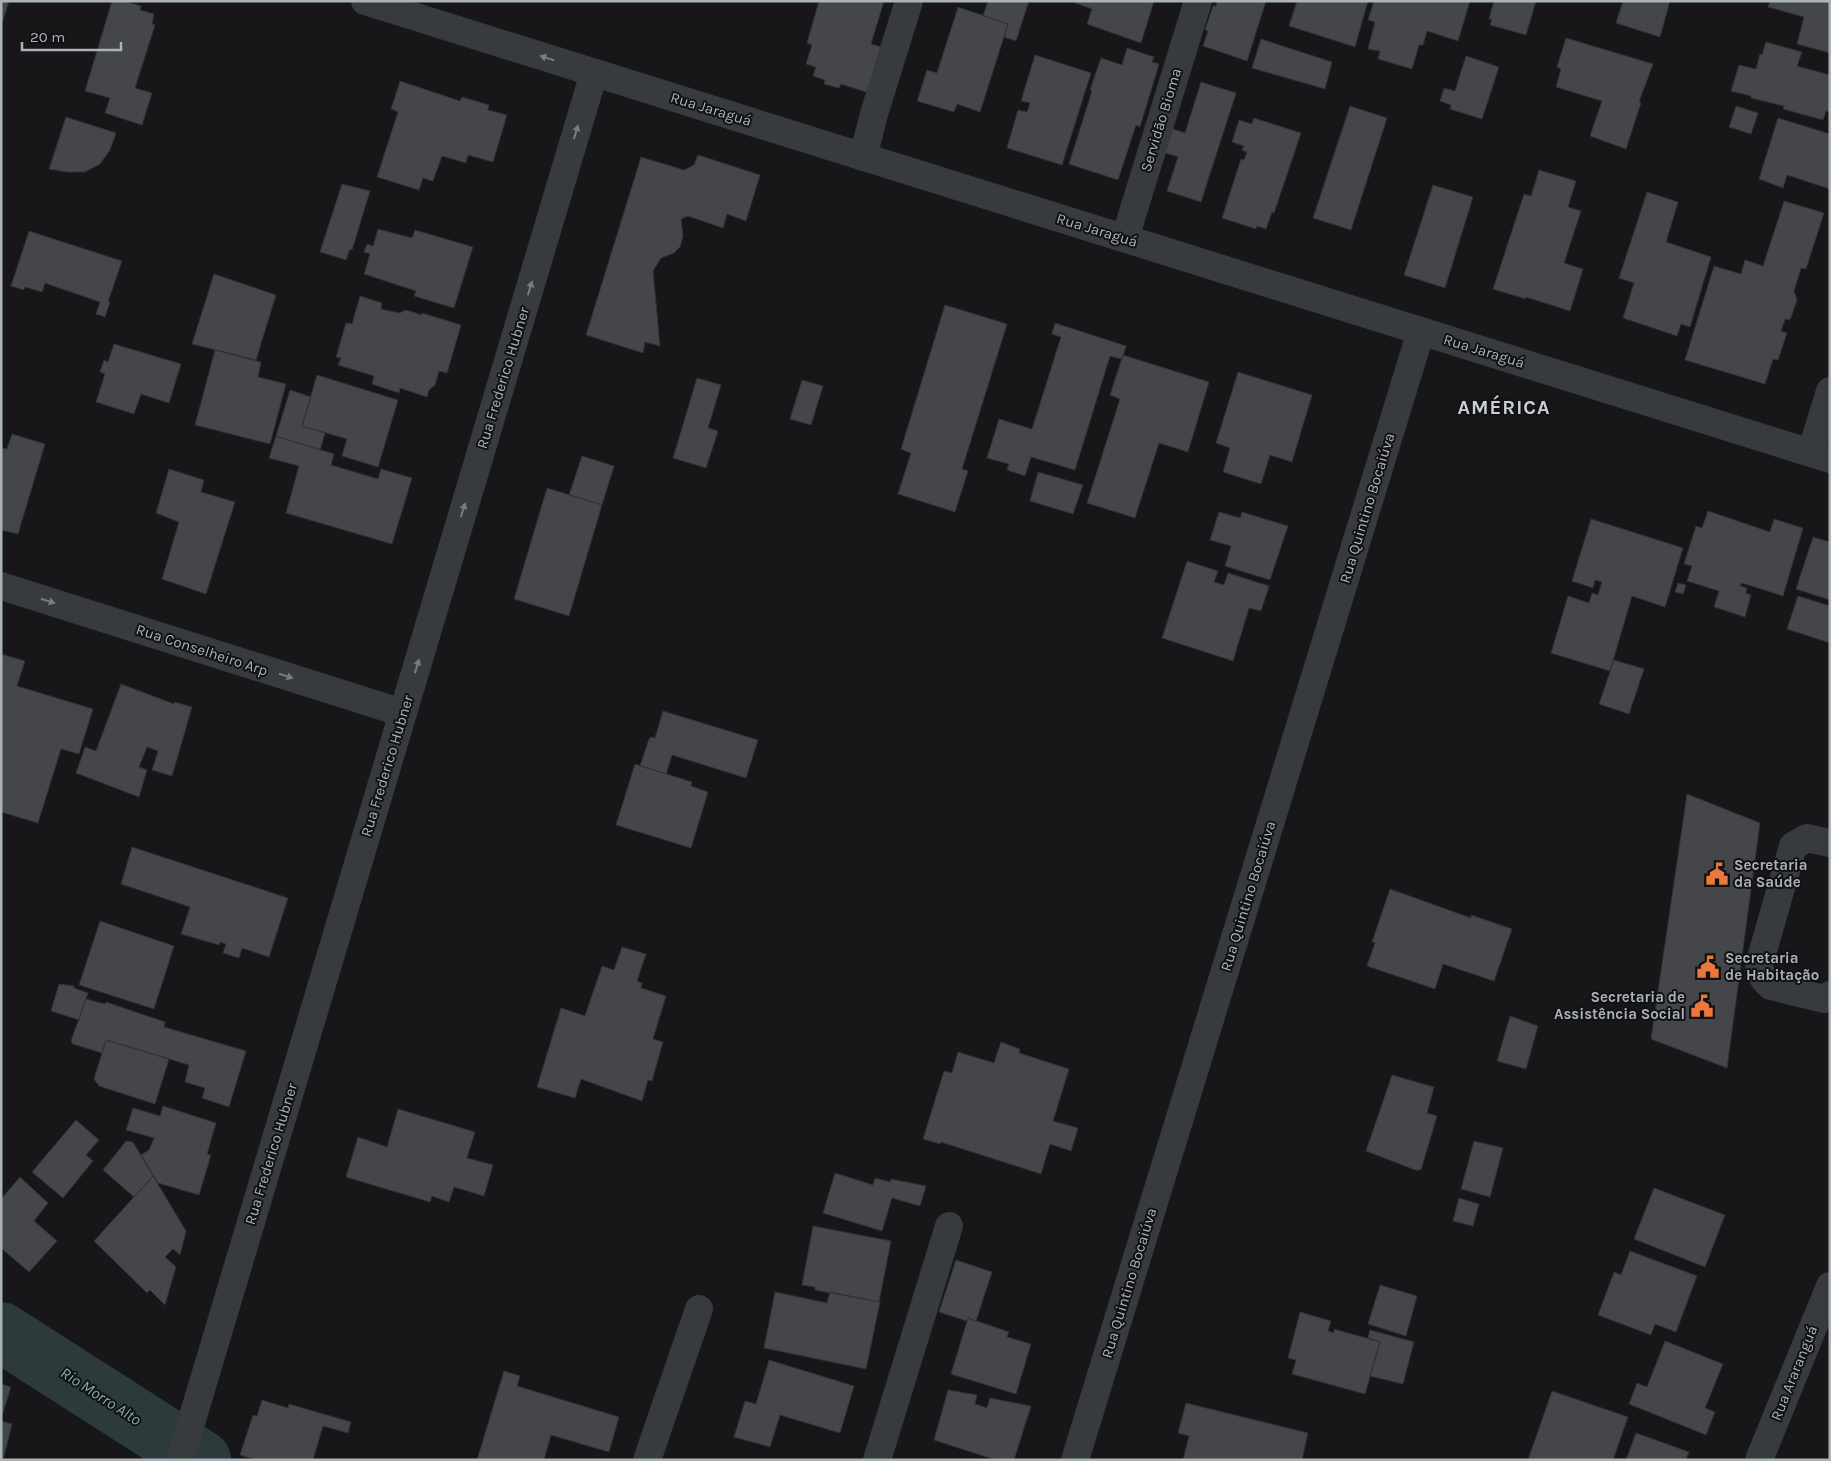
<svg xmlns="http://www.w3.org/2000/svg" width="1831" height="1461" font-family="Karla,sans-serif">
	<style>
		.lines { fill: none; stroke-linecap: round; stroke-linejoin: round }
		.river { stroke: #2d3a3c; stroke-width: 60 }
		.building { fill: #444649; stroke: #313235 }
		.minor { stroke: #383b3e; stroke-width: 28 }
		.oneway { fill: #777d81 }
		.labels { text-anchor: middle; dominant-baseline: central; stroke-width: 4; stroke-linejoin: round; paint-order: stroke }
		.street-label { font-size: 15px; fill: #aab3b8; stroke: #121214 }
		.poi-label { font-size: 15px; font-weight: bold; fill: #aab3b8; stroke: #121214; text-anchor: start }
		.water-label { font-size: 16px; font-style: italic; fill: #82abb1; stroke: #121214 }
		.district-label { font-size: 20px; font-weight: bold; letter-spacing: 1px; fill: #cad0d4; stroke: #121214 }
	</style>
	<rect width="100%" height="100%" fill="#171719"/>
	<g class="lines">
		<path class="river" d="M1 1332 201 1460"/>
	</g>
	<path class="building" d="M1 1H9L1 26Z
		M112 1H124L141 6 140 10 154 14 152 24 155 25 135 88 152 93 142 125 105 113 110 98 85 91Z
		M819 1H884L871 44 885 48 873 92 867 90 866 92 841 84 839 88 824 84 825 80 813 76 816 67 806 64 812 45 807 43Z
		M988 1H1029L1016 41 1004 37 1008 24 983 16Z
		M1070 1H1154L1141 43 1087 24 1092 9Z
		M1217 1H1266L1247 61 1203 46 1208 31 1205 30 1213 6H1216Z
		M1297 1H1368L1355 47 1289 26Z
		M1374 1H1470L1458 41 1427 31 1423 45H1419L1412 69 1378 59 1380 51 1368 49 1375 22 1368 20Z
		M1494 1H1536L1526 35 1490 25 1492 20 1489 19Z
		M1623 1H1670L1660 37 1616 23Z
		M1770 1H1830V53L1797 44 1804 17 1768 7Z
		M958 7 1008 24 980 112 957 104 954 112 917 101 927 70 937 73Z
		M1566 38 1653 64 1639 102 1641 103 1626 149 1590 136 1602 101 1556 87 1561 69 1557 67Z
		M1261 39 1332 62 1325 89 1252 68Z
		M1766 42 1802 52 1797 66 1830 75V112L1826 111 1823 120 1783 109 1784 106 1751 98V96L1731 91 1739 65 1756 69 1760 54 1762 55Z
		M1127 48 1154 57 1152 62 1159 64 1140 127 1136 125 1118 180 1069 164 1092 91 1090 90 1101 58 1122 65Z
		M1035 55 1091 73 1062 165 1007 148 1018 110 1027 112 1030 103 1021 101Z
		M1466 56 1499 67 1482 119 1450 109 1451 105 1440 101 1444 88 1455 91Z
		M400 81 460 101 462 97 489 105 488 110 507 115 493 162 468 155 466 163 442 156 433 181 423 178 419 190 377 177 398 112 391 109Z
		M1201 82 1236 93 1201 202 1167 191 1178 157 1163 152 1170 128 1185 133Z
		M1350 106 1387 118 1351 230 1313 218Z
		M1736 106 1758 113 1751 134 1729 127Z
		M66 117 116 133 110 150 100 164 85 172H67L49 169Z
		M1254 118 1301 133 1274 213 1272 212 1266 229 1257 226 1256 229 1222 218 1241 159 1244 160 1247 152 1242 150 1244 146 1232 142 1239 120 1252 124Z
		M1778 118 1830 134V189L1787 175 1783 188 1759 179Z
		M698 155 760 175 746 221 727 214 723 228 688 216 681 219 683 236 680 247 674 253 661 258 653 271 660 346 645 342 643 353 586 335 641 157 684 170 694 165Z
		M1539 170 1576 181 1568 207 1581 211 1564 263 1583 269 1570 311 1526 297V299L1493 289 1524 194 1531 196Z
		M342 184 370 191 352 250 350 249 346 260 320 252Z
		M1433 185 1473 197 1445 288 1404 275Z
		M1647 192 1678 202 1666 242 1711 257 1690 327 1681 324 1677 336 1623 318 1634 283 1619 278Z
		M1784 201 1824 213 1806 269 1801 268 1794 291 1797 300 1790 320 1785 319 1781 331 1787 333 1778 360 1773 359 1765 384 1685 360 1714 266 1741 274 1745 260 1763 266Z
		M378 229 412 238 415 230 473 247 454 308 414 296 416 291 364 274 370 254 364 252 367 244 373 246Z
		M29 231 122 261 108 302H110L105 317 96 314 100 302 45 283 42 292 25 287 24 290 11 286Z
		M214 274 276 295 256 360 192 344Z
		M360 296 382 303 381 309 399 313 406 310 422 315V313L461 325 447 373 439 371 435 385 429 390 427 397 400 388 399 393 372 384 374 376 338 365 341 358 336 357 346 323 352 324Z
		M945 305 1007 324 962 469 968 471 955 512 898 494 911 453 901 449Z
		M1055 323 1126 346 1122 359 1110 356 1075 470 1031 457 1025 476 1007 470 1009 464 987 458 999 419 1032 429 1061 337 1052 334Z
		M114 344 181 364 169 403 141 394 134 414 96 402 105 374 100 372 104 360 108 362Z
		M215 350 261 362 258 377 286 384 270 444 195 425Z
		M1123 355 1209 382 1188 452 1159 443 1135 518 1087 503 1120 399 1110 395Z
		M1238 372 1312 395 1292 462 1270 455 1261 484 1223 472 1230 448 1216 443Z
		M317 375 398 400 378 467 342 456 347 439 302 426Z
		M697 378 721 385 708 428 718 431 706 468 673 458Z
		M802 380 823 386 811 425 790 419Z
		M290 390 311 397 302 426 325 433 320 450 276 436Z
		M12 434 45 444 18 534 1 530V448L7 449Z
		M276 436 334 454 331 465 378 479 381 469 412 478 392 544 286 513 299 466 269 458Z
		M582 456 614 466 602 505 569 495Z
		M169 469 204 480 201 492 235 502 206 594 162 579 179 522 156 513Z
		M1038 472 1083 485 1073 514 1030 501Z
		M547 488 602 505 569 616 514 599Z
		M1708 511 1770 532 1774 519 1803 528 1783 596 1742 583 1740 586 1747 588 1746 593 1751 595 1745 617 1714 607 1719 591 1687 581 1692 566 1684 564 1696 526 1702 528Z
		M1219 512 1240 518 1242 512 1288 526 1270 580 1225 566 1231 546 1210 540Z
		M1591 519 1683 548 1665 607 1632 596 1610 671 1551 653 1568 596 1589 603 1592 593 1598 595 1602 582 1595 580 1593 588 1572 581Z
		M1813 537 1830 542V600L1796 589Z
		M1187 561 1218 571 1214 582 1224 585 1228 573 1269 586 1261 611 1249 608 1233 661 1162 638Z
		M1678 583 1686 585 1683 594 1675 592Z
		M1798 596 1830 606V643L1787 629Z
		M1 654 25 661 17 686 93 709 79 754 61 749 38 823 1 812Z
		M1614 660 1644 669 1629 714 1599 704Z
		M121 684 174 704 175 702 192 707 172 776 152 770 158 751 147 747 139 767 147 770 139 797 76 773 85 747 96 751Z
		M663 711 758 740 746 778 672 755 666 774 640 766 649 739 651 737 655 738Z
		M635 764 692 782 691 786 708 792 691 848 616 825Z
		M1687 794 1760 823 1727 1068 1651 1039Z
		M132 847 288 898 269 957 242 948 239 958 223 953 226 944 220 942 219 945 181 934 190 907 121 884Z
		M1390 889 1471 918V915L1512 929 1494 981 1443 964 1435 989 1367 966 1375 943 1372 942Z
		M100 921 174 946 154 1009 79 985Z
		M622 947 646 954 637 981 642 983 641 988 666 996 653 1039 663 1042 652 1081 648 1080 642 1101 581 1079 575 1098 537 1087 561 1008 585 1016 602 966 614 970Z
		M59 984 74 986V988L88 993 79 1020 51 1011Z
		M86 999 105 1004 106 1002 165 1022 164 1027 246 1051 229 1107 202 1098 205 1088 185 1082 189 1065 106 1040 102 1053 73 1044 71 1041Z
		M1510 1016 1538 1026 1526 1069 1497 1061Z
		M106 1040 169 1059 155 1104 99 1086 94 1079Z
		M1001 1042 1020 1049 1019 1053 1069 1069 1053 1121 1078 1128 1071 1151 1050 1144 1041 1174 941 1142 940 1144 923 1139 944 1071 952 1073 958 1052 994 1063Z
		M1392 1075 1434 1087 1427 1113 1437 1116 1421 1170 1418 1169V1171L1366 1151Z
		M163 1106 216 1123 207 1154 211 1155 199 1195 158 1183 141 1155 149 1150 154 1138 126 1130 133 1108 160 1116Z
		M398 1109 475 1132 467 1158 493 1165 484 1196 454 1187 449 1202 432 1196 430 1202 346 1177 358 1137 387 1147Z
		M76 1120 99 1140 86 1155 93 1161 63 1198 32 1172Z
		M126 1141 133 1142 153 1176 134 1197 103 1170Z
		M1474 1141 1503 1148 1490 1197 1461 1189Z
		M835 1173 873 1185 875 1178 890 1182 891 1179 926 1186 920 1206 892 1198 882 1231 823 1213Z
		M153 1176 186 1231 180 1255 173 1249 165 1257 176 1267 165 1305 150 1290 147 1293 94 1241Z
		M20 1177 48 1203 34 1221 57 1241 29 1272 1 1248V1199Z
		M1654 1188 1725 1215 1705 1267 1634 1239Z
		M1459 1198 1479 1204 1473 1226 1453 1221Z
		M813 1226 891 1241 879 1302 815 1290V1287L802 1285Z
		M1630 1251 1697 1276 1676 1332 1655 1324 1651 1335 1598 1315 1614 1272 1621 1275Z
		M956 1260 992 1272 976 1321 968 1318 967 1321 939 1312Z
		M1380 1285 1417 1296 1406 1336 1368 1324Z
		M775 1292 827 1303 830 1292 880 1302 866 1369 764 1348Z
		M1300 1312 1331 1321 1328 1331 1334 1333V1329L1380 1342 1365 1394 1292 1374 1296 1360 1288 1358Z
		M968 1318 1009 1332 1007 1337 1031 1344 1016 1394 951 1374Z
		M1370 1330 1414 1342 1403 1384 1370 1376 1380 1342 1368 1338Z
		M1665 1341 1723 1364 1705 1408 1715 1412 1706 1435 1629 1404 1637 1383 1647 1387Z
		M769 1360 854 1386 840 1433 780 1415 770 1447 734 1437 745 1401 756 1404Z
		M504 1371 520 1376 517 1386 619 1417 609 1452 551 1435 544 1460H477Z
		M1 1384 11 1387 1 1419Z
		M948 1390 977 1395 975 1404 987 1408 990 1398 1031 1406 1014 1460H996L934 1440Z
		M1552 1391 1628 1417 1613 1460H1528Z
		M262 1400 288 1408 289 1404 351 1422 348 1433 323 1426 313 1460H257L240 1455 253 1415 257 1416Z
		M1186 1403 1308 1433 1302 1460H1183L1189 1436 1178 1433Z
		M1 1421 12 1424 3 1460H1Z
		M1636 1433 1689 1452 1686 1460H1626Z"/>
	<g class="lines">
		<path class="minor" d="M365 1 1830 459
			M863 157 874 114 909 1
			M1125 238 1198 1
			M1811 453 1830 391
			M1 586 403 713
			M1830 843 1807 838 1793 846 1759 965C1760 974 1763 980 1771 986L1824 999 1830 995
			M180 1460 594 73
			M647 1460 699 1309
			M877 1460 949 1226
			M1075 1460 1421 331
			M1759 1460 1830 1286"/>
	</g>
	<defs><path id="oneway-solid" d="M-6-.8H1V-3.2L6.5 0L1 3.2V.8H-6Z" transform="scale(1.25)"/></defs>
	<g class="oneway">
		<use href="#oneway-solid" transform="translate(547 58) rotate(-163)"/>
		<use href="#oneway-solid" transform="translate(576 132) rotate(-73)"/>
		<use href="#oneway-solid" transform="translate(530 288) rotate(-73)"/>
		<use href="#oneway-solid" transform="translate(463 510) rotate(-73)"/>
		<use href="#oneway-solid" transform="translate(48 601) rotate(18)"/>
		<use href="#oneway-solid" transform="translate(417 666) rotate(-73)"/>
		<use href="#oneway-solid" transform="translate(286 676) rotate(18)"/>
	</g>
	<defs>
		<symbol id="civic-bare" viewBox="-9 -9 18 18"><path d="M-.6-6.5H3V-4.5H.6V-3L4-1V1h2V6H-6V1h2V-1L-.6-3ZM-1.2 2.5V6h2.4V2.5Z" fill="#ea773e" stroke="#121214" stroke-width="2.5" paint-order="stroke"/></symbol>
	</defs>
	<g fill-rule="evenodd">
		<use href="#civic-bare" x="1701" y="858" width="32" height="32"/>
		<use href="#civic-bare" x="1692" y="951" width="32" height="32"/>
		<use href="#civic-bare" x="1686" y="990" width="32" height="32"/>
	</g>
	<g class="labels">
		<g class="street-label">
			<text transform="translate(711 109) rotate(17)">Rua Jaraguá</text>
			<text transform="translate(1161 120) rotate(-73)">Servidão Bioma</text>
			<text transform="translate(1097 230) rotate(17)">Rua Jaraguá</text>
			<text transform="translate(1484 351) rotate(17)">Rua Jaraguá</text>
			<text transform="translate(503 378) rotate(-73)">Rua Frederico Hubner</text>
			<text transform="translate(1367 508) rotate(-73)">Rua Quintino Bocaiúva</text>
			<text transform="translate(202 650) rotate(18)">Rua Conselheiro Arp</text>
			<text transform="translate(387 766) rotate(-73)">Rua Frederico Hubner</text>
			<text transform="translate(1248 896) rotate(-73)">Rua Quintino Bocaiúva</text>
			<text transform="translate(271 1154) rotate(-73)">Rua Frederico Hubner</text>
			<text transform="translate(1129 1283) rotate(-73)">Rua Quintino Bocaiúva</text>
			<text transform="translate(1794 1373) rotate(-68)">Rua Araranguá</text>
		</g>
		<g class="poi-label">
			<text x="1734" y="865">Secretaria<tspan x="1734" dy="17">da Saúde</tspan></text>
			<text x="1725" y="958">Secretaria<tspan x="1725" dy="17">de Habitação</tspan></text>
			<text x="1685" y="997" text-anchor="end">Secretaria de<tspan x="1685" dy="17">Assistência Social</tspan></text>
		</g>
		<g class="water-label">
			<text transform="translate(101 1396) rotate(33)">Rio Morro Alto</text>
		</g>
		<g class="district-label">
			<text x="1504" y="407">AMÉRICA</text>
		</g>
	</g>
	<rect width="1831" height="1461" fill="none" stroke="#aab3b8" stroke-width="5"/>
	<path d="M22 42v8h99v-8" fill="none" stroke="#aab3b8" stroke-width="2.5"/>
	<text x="30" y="42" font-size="15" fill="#aab3b8" stroke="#121214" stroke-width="4" paint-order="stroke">20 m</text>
</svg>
